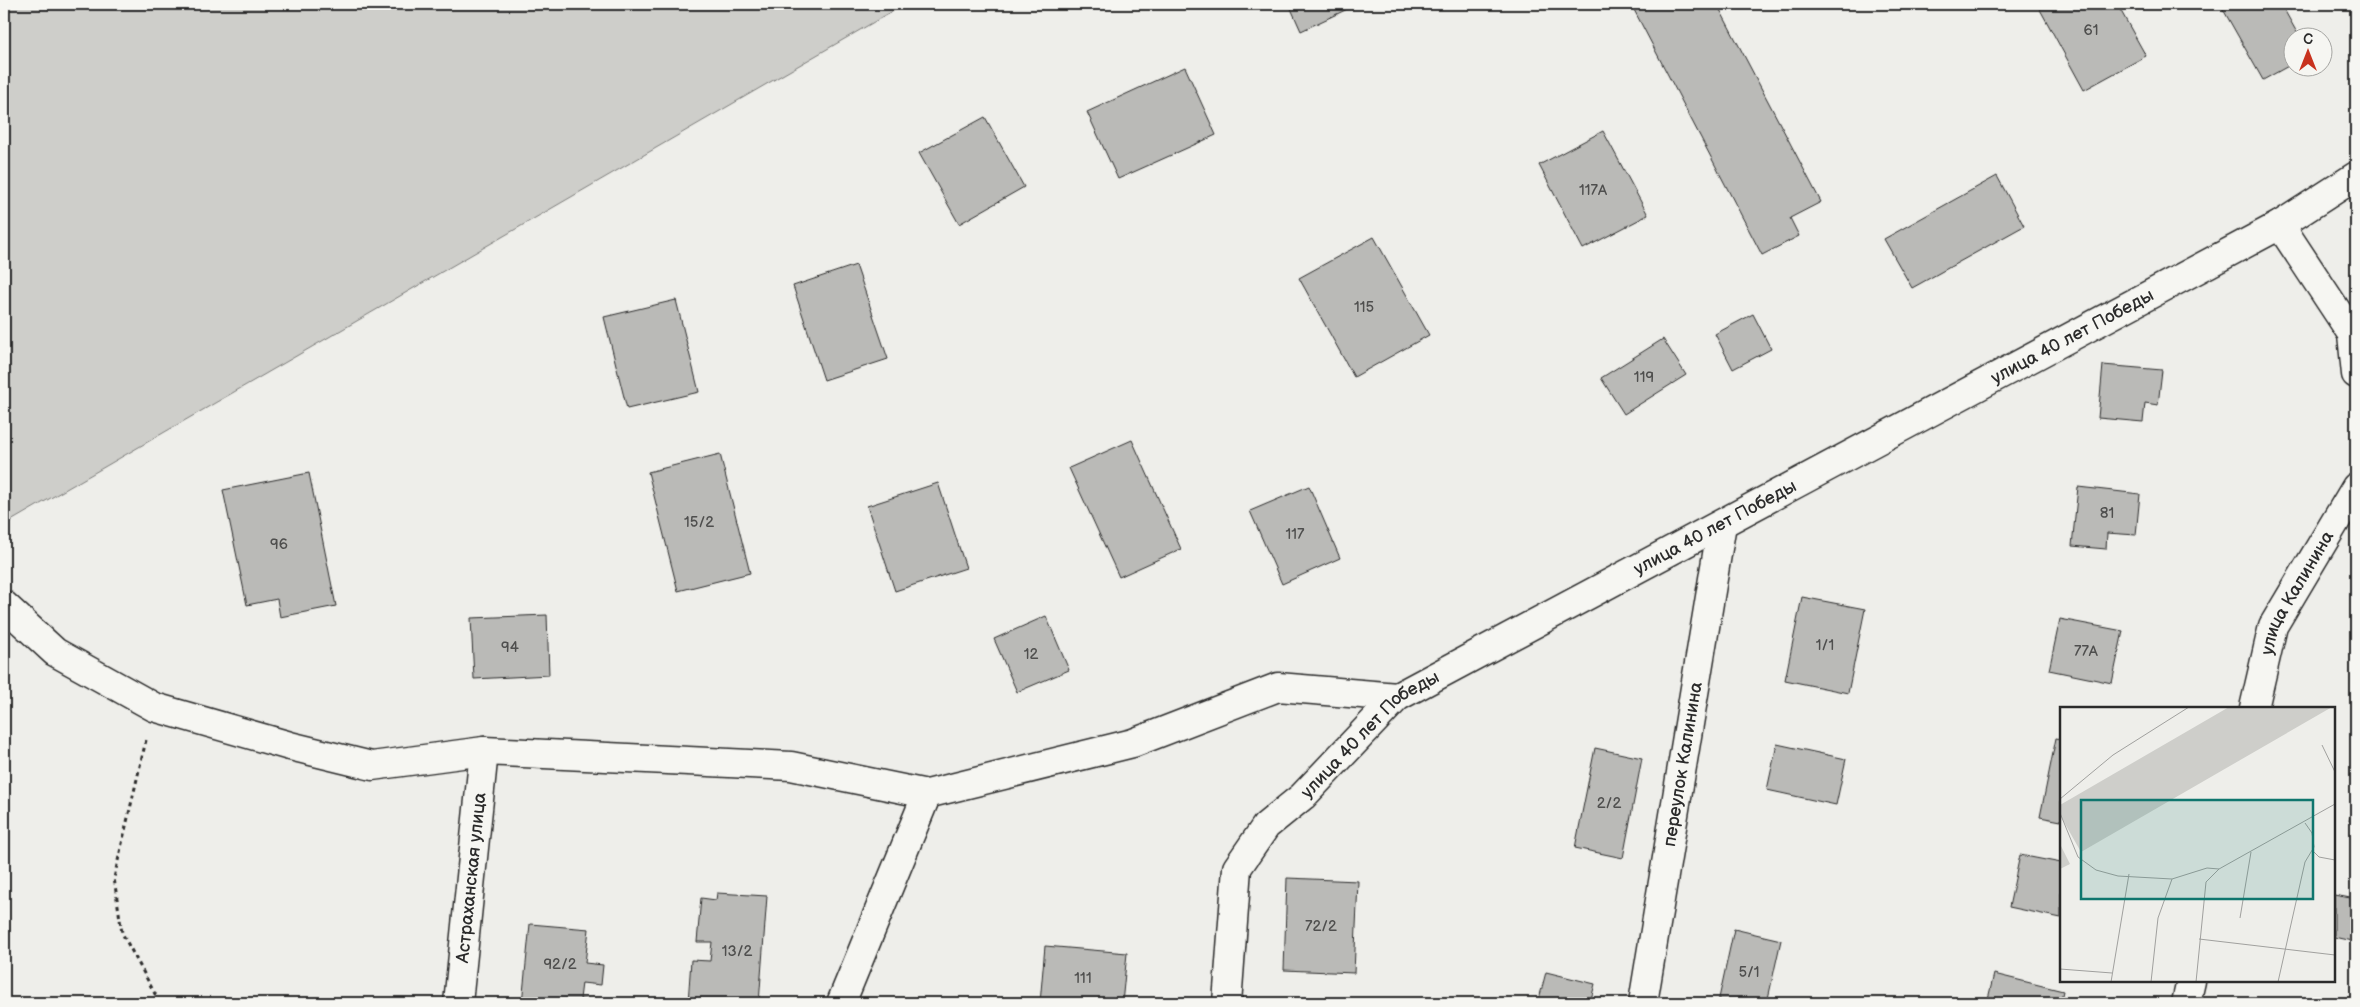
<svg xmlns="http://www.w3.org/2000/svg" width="2360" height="1007" font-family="'Balsamiq Sans',sans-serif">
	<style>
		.green { fill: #cececa; stroke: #7c7c7a }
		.building { fill: #babab7; stroke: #2b2b2b }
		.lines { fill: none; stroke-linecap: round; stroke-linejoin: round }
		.minor-casing { stroke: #2b2b2b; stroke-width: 31 }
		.major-casing { stroke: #2b2b2b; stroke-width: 31 }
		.path { stroke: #2b2b2b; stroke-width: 3; stroke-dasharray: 4 4; stroke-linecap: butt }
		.minor { stroke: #f6f6f2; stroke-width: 28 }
		.major { stroke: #f6f6f2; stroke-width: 28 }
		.labels { text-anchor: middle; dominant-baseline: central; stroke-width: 5; stroke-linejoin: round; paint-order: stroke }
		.number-label { font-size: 15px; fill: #4f4f4e }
		.street-label { font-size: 18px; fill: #2b2b2b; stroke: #f6f6f2 }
		.inset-road { fill: none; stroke: #a0a09e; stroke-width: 1 }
		.view { fill: #0f766e; fill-opacity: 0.15; stroke: #0f766e; stroke-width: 2.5 }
		.inset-edge { fill: none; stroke: #2b2b2b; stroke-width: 2.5 }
	</style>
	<rect width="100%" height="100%" fill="#eeeeea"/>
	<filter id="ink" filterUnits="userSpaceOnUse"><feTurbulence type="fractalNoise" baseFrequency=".02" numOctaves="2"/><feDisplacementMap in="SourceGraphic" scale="10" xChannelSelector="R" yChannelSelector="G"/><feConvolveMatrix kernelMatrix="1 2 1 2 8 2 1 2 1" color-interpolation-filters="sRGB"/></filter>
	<g filter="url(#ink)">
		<path class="green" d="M4 4H905L4 525Z"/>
		<path class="building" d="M1289 4H1358L1301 31Z
			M1631 4H1717L1821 202 1790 218 1799 236 1762 255Z
			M2037 4H2117L2146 56 2084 90Z
			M2220 4H2281L2300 38H2292V64L2263 80Z
			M1185 67 1216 135 1118 179 1087 112Z
			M985 117 1024 187 959 224 919 153Z
			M1603 131 1648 215 1583 249 1539 165Z
			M1997 176 2024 226 1912 288 1884 239Z
			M1374 237 1429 335 1354 377 1299 278Z
			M856 265 888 359 824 380 793 286Z
			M676 300 699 392 627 409 604 317Z
			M1753 314 1771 349 1733 369 1715 334Z
			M1663 339 1686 375 1624 414 1601 378Z
			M2103 365 2162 370 2158 405 2145 403 2143 422 2098 418Z
			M1132 440 1181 549 1119 577 1069 468Z
			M720 454 750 573 678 591 648 472Z
			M309 473 336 606 280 617 277 599 247 605 223 490Z
			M938 483 966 568 895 591 867 506Z
			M1309 486 1340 558 1282 584 1250 511Z
			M2078 487 2140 494 2136 535 2107 533 2106 549 2072 546Z
			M1802 597 1865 609 1848 693 1785 680Z
			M547 615 549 675 474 679 471 618Z
			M1046 616 1069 670 1017 692 994 639Z
			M2060 619 2123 631 2112 683 2049 670Z
			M2056 738 2061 739V821L2040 817Z
			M1777 744 1846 759 1836 805 1767 790Z
			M1595 748 1642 758 1623 858 1575 848Z
			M2356 790V823L2349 821Z
			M2020 855 2061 863V918L2009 907Z
			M1287 878 1358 881 1354 973 1284 970Z
			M717 893 767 896 759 1003H688L691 960 710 961 712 942H697L701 898 716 900Z
			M2334 895 2356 899V942L2334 937Z
			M530 924 589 929 585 963 603 965 601 985 582 983 580 999 595 1000V1003H522Z
			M1734 929 1781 940 1767 1003H1718Z
			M1045 946 1127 953 1122 1003H1040Z
			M1546 972 1595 984 1590 1003H1538Z
			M1994 974 2063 991 2060 1003H1987Z"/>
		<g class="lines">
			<defs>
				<g id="minor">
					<path d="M2280 225 2352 334 2356 374"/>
					<path d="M4 605 55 652 154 707 290 746 372 766 484 751 791 766 927 794 1133 743 1278 687 1397 697"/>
					<path id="s1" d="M2254 708 2273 626 2356 487"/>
					<path id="s2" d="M458 1003 484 751"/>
					<path d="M841 1003 927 794"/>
					<path id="s3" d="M1643 1003 1722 524"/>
					<path d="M2186 1003 2191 981"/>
				</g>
				<g id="major">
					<path id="s4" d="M1227 1003 1237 868 1266 826 1303 796 1397 697 2280 225 2356 176"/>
				</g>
			</defs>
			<use href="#minor" class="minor-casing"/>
			<use href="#major" class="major-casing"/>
			<path class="path" d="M146 740 114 878 122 933 160 1003"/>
			<use href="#minor" class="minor"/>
			<use href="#major" class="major"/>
		</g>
	</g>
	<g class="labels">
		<g class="number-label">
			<text x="2091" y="30">61</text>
			<text x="1593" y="190">117А</text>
			<text x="1364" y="307">115</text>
			<text x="1644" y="377">119</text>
			<text x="2107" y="513">81</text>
			<text x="699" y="522">15/2</text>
			<text x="1295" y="534">117</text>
			<text x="279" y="544">96</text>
			<text x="1825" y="645">1/1</text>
			<text x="510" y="647">94</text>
			<text x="2086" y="651">77А</text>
			<text x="1031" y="654">12</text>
			<text x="1609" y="803">2/2</text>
			<text x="1321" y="926">72/2</text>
			<text x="737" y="951">13/2</text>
			<text x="560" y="964">92/2</text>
			<text x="1749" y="972">5/1</text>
			<text x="1083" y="978">111</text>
		</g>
		<g class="street-label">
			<text stroke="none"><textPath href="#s4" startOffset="1136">улица 40 лет Победы</textPath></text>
			<text stroke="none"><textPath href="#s4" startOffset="731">улица 40 лет Победы</textPath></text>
			<text stroke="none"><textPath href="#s1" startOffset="124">улица Калинина</textPath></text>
			<text stroke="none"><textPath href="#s4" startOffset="326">улица 40 лет Победы</textPath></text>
			<text stroke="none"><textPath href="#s3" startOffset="242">переулок Калинина</textPath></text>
			<text stroke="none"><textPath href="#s2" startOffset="126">Астраханская улица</textPath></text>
		</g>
	</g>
	<g transform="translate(2060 707)">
		<rect width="275" height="275" fill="#eeeeea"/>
		<path d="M169 0H272L21 145 0 108V98ZM0 137 10 157 0 162Z" fill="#cececa"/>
		<path class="inset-road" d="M262 38 275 65M0 92 53 48 129 0M0 106 18 150 36 163 58 169 112 172 147 161 159 162M252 143 259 150 275 153M180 211 191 145M139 232 275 248M0 262 52 266M51 275 69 167M91 275 98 211 112 172M136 275 146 175 159 162 275 97M218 275 245 155 254 140 252 126 245 116"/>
		<path class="view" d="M21 93H253V192H21Z"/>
		<rect width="275" height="275" class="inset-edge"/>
	</g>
	<rect width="2360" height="1007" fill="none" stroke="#f6f6f2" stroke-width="20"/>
	<rect x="10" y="10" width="2340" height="987" fill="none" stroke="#2b2b2b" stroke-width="2" filter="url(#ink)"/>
	<g transform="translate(2308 52)"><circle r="24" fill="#f6f6f2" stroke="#a5a5a2"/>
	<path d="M0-4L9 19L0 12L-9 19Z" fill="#c8321e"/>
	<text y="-8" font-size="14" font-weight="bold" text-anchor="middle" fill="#2b2b2b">С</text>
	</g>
</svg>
